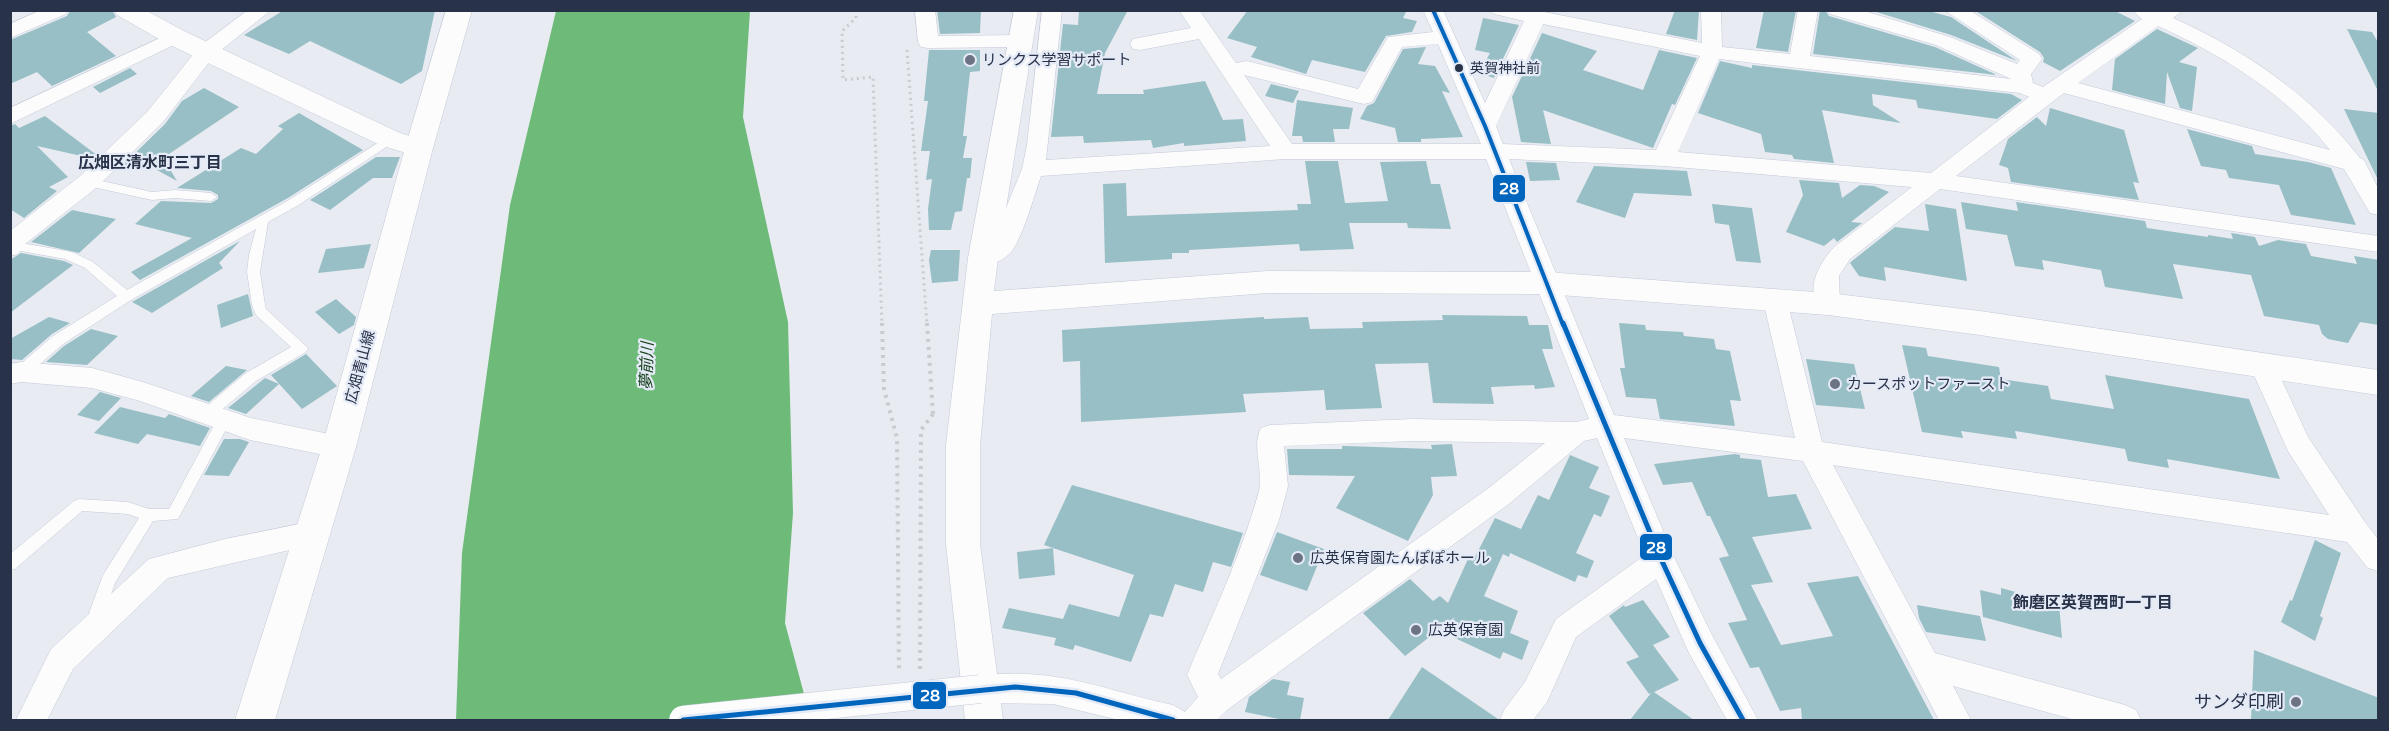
<svg xmlns="http://www.w3.org/2000/svg" width="2389" height="731" font-family="'Varela Round','Noto Sans JP',sans-serif">
	<style>
		.water { fill: #6ebb79 }
		.building { fill: #98bfc5 }
		.lines { fill: none; stroke-linecap: round; stroke-linejoin: round }
		.service-casing { stroke: #c4cad7; stroke-width: 1 }
		.minor-casing { stroke: #c4cad7; stroke-width: 1 }
		.tertiary-casing { stroke: #c4cad7; stroke-width: 1 }
		.secondary-casing { stroke: #c4cad7; stroke-width: 1 }
		.path-far1 { stroke: #cacbd0; stroke-width: 3; stroke-dasharray: 2 4; stroke-linecap: butt }
		.path { stroke: #cacbd0; stroke-width: 4; stroke-dasharray: 3 5; stroke-linecap: butt }
		.service { fill: #fcfcfd; fill-rule: evenodd }
		.minor { fill: #fcfcfd; fill-rule: evenodd }
		.tertiary { fill: #fcfcfd; fill-rule: evenodd }
		.secondary { fill: #fcfcfd; fill-rule: evenodd }
		.minor-bridge-casing { stroke: #c4cad7; stroke-width: 29; stroke-linecap: butt }
		.minor-bridge { stroke: #fcfcfd; stroke-width: 28 }
		.bus-1-far1-casing { stroke: #e4eaf6; stroke-width: 8 }
		.bus-1-casing { stroke: #e4eaf6; stroke-width: 10 }
		.bus-1-far1 { stroke: #0065bd; stroke-width: 4 }
		.bus-1 { stroke: #0065bd; stroke-width: 5 }
		.poi-dot { fill: #6b7384; stroke: #e4eaf6; stroke-width: 2 }
		.bus-dot { fill: #283248; stroke: #e4eaf6; stroke-width: 2 }
		.labels { text-anchor: middle; dominant-baseline: central; stroke-width: 4.5; stroke-linejoin: round; paint-order: stroke }
		.bus-label { font-size: 14px; fill: #283248; stroke: #e4eaf6; text-anchor: start }
		.poi-label { font-size: 15px; fill: #283248; stroke: #e4eaf6; text-anchor: start }
		.street-label { font-size: 15px; fill: #283248; stroke: #e4eaf6 }
		.neighbourhood-label { font-size: 16px; font-weight: bold; fill: #283248; stroke: #e4eaf6 }
		.water-label { font-size: 16px; font-style: italic; fill: #153f19; stroke: #e4eaf6 }
		.near-poi-label { font-size: 18px; fill: #283248; stroke: #e4eaf6; text-anchor: end }
		.line-badge { stroke: #e4eaf6; stroke-width: 2 }
		.badge-label { font-size: 16px; text-anchor: middle; font-weight: bold; fill: #fff }
	</style>
	<rect width="100%" height="100%" fill="#e8ebf2"/>
	<path class="water" d="M556 11H750L743 117 788 322 793 513 785 623 811 720H456L462 553 510 205Z"/>
	<path class="building" d="M71 10H112L116 17 87 32 116 56 52 86 37 72 10 84V40L67 16Z
		M284 10H435L422 71 401 84 310 41 289 54 244 35Z
		M937 10H981L980 33 940 34Z
		M1079 10H1128L1105 53 1097 94H1144L1143 90 1205 81 1223 120 1243 119 1246 141 1184 146V143L1153 148 1151 140 1084 143 1083 136 1051 137 1063 24 1078 25Z
		M1248 10H1407L1403 18 1417 21 1412 32 1386 36 1365 72 1312 60 1306 74 1251 57 1257 47 1227 38Z
		M1675 10H1699L1697 40 1666 34Z
		M1764 10H1796L1788 52 1756 48Z
		M1820 10H1825L1829 16 1935 47 1997 75 1813 54Z
		M1870 10H1925L1951 17 2017 61 1951 35Z
		M1974 10H2113L2135 21 2060 71 2043 62 2044 58 2040 52Z
		M1483 18 1519 25 1494 78 1479 73 1490 53 1475 50Z
		M2157 29 2198 48 2179 62 2197 67 2192 111 2180 108 2167 72 2165 104 2112 90 2115 59Z
		M2347 29 2372 32 2379 44V93Z
		M1542 33 1597 51 1583 70 1643 90 1659 50 1697 58 1675 105 1672 104 1653 148 1543 110 1551 144 1521 142 1512 97Z
		M1426 47 1418 64 1435 66 1450 93 1442 91 1463 137 1421 139V142H1398L1395 128 1360 119 1367 106 1374 103 1403 49Z
		M929 50H980V71L970 72 963 136H967L963 158H972L970 178H967L962 211 955 212 951 230H929L928 209 932 179 926 180 930 151H921L928 101H924Z
		M1720 61 1752 68V65L2011 94 2022 100 1997 119 1918 108 1916 100 1872 94 1873 105 1901 123 1822 110 1834 163 1794 159 1792 155 1765 152 1761 134 1698 113Z
		M130 68 137 74 100 93 93 87Z
		M1271 84 1299 91 1293 103 1265 96Z
		M204 88 239 107 163 158 177 181 144 163 138 168 123 165 165 124 182 101Z
		M1297 100 1353 108 1349 129H1333L1335 142H1303L1302 136H1292Z
		M2050 108 2124 130 2139 183 2133 182 2139 200 2011 182 2008 168 1999 165 2008 139 2037 117 2046 126Z
		M2344 109 2379 113V182Z
		M299 113 363 150 288 198 140 280 131 272 192 238 135 224 161 201 211 203 218 199V195L211 191 177 188 241 148 256 154 283 129 278 126Z
		M45 116 98 156 95 159 37 146 68 177 49 187 57 191 24 218 10 209V126L15 124 19 128Z
		M2187 129 2252 146 2255 154 2308 162 2331 168 2356 225 2291 215 2279 185 2229 178 2226 170 2201 166Z
		M376 157H400L392 178H373L330 210 310 200Z
		M1305 161H1338L1345 203 1388 201 1380 162 1426 161 1431 184H1440L1451 229 1408 228 1407 223H1349L1354 249 1300 251 1299 244 1189 250V253H1172V259L1105 263 1103 184 1126 183 1127 216 1298 210 1297 204H1311Z
		M1526 162 1556 163 1560 180 1530 181Z
		M1594 166 1687 171 1692 196 1634 193 1625 218 1576 202Z
		M1799 180 1839 183 1842 198 1860 185 1874 186 1889 192 1851 222 1862 223 1837 242 1834 238 1824 246 1786 232 1803 195Z
		M1961 202 2018 211 2016 202 2145 221 2147 228 2208 237V235L2233 239 2231 233 2255 237 2259 246 2278 240 2306 244 2311 256 2357 264 2354 256 2379 260V325L2360 322 2348 343 2328 339 2322 334 2319 325 2264 316 2251 275 2173 264 2183 299 2105 287 2101 270 2042 260 2044 270 2015 266 2007 235 1966 229Z
		M1712 204 1752 208 1761 263 1736 261 1729 225 1715 223Z
		M1925 204 1956 209 1967 281 1884 267 1886 281 1859 276 1850 263 1852 261 1895 227 1929 231Z
		M72 210 116 219 79 253 31 242Z
		M240 241 219 263 223 268 152 313 132 302Z
		M371 244 364 268 318 273 326 249Z
		M931 250H960L958 281 932 283 929 260Z
		M21 253 64 261 73 265 10 313V260Z
		M248 294 253 316 221 328 217 305Z
		M336 299 356 317 354 325 339 334 315 312Z
		M1442 315 1527 316 1529 325H1548L1553 349H1542L1555 387 1535 389 1534 385 1491 387 1494 404 1433 403 1428 363 1375 364 1382 408 1326 410 1324 390 1243 394 1246 412 1081 422 1080 361 1063 362 1062 330 1264 317V319L1308 317 1310 329 1363 328 1362 322 1443 320Z
		M49 317 70 323 52 334 22 360 10 359V339Z
		M1619 323 1645 325 1646 330 1683 332 1684 336 1714 339 1716 349 1730 351 1741 401 1730 400 1735 426 1660 419 1656 399 1626 397 1620 368H1625Z
		M91 329 118 336 87 365 46 362 64 346Z
		M1902 345 1926 348 1928 356 1999 367 2001 379 2048 386 2051 399 2114 409 2105 375 2249 399 2280 479 2167 459 2169 468 2128 461 2125 449 2015 431 2017 439 1961 431 1963 438 1922 432Z
		M306 354 337 386 302 409 271 375Z
		M1806 359 1854 364 1865 409 1816 405Z
		M226 366 247 370 209 402 191 396Z
		M265 378 279 384 246 414 228 408Z
		M100 392 121 398 99 421 77 415Z
		M120 407 165 418 169 414 210 428 200 446 147 434 138 444 94 433Z
		M224 439H240L249 442 229 476 204 475Z
		M1452 444 1457 476 1431 477 1433 495 1408 541 1336 508 1355 476 1289 475 1287 449H1342V446H1347L1432 449 1431 445Z
		M1735 454 1740 455V458L1761 460 1768 497 1796 494 1812 529 1752 537 1773 582 1751 585 1781 645 1833 636 1807 583 1858 576 1934 720H1802L1801 708 1780 711 1759 667 1750 668 1728 623 1747 620 1719 558 1729 556 1710 516H1707L1692 482 1663 485 1654 464Z
		M1570 455 1599 467 1589 488 1610 496 1601 517 1594 514 1576 553 1594 561 1587 578 1578 575 1575 582 1510 553 1509 557 1503 554 1484 596 1518 611 1510 633 1529 641 1522 660 1503 652 1500 659 1444 633 1455 617 1405 656 1363 613 1410 579 1433 601 1440 596 1448 603 1468 559 1473 561 1495 518 1521 529 1538 495 1549 500Z
		M1072 485 1243 533 1231 567 1213 562 1203 592 1175 584 1163 617 1150 614 1131 662 1075 645 1073 650 1054 645 1056 638 1002 628 1009 608 1063 619 1069 604 1119 617 1134 575 1044 545Z
		M1277 532 1324 549 1307 591 1260 575Z
		M2315 540 2341 553 2320 616 2323 618 2315 641 2281 622 2290 600 2292 601Z
		M1053 548 1055 575 1019 579 1017 552Z
		M2001 588 2059 604 2062 638 1983 617 1980 590 2001 595Z
		M1643 600 1670 637 1653 645 1679 680 1654 692 1694 720H1630L1651 693 1649 694 1626 662 1639 657 1609 616 1624 605 1625 607Z
		M1917 605 1980 616 1986 641 1926 632 1919 618Z
		M2254 650 2379 698V720H2251Z
		M1422 667 1498 719V720H1388Z
		M1273 679 1290 682 1287 695 1304 698 1300 720H1284L1245 712 1249 697Z"/>
	<g class="lines">
		<defs>
			<path id="service" d="M390 135 394 136 396 139 394 142 297 206 268 222 260 272 265 305 266 309 308 348 306 352 256 381 212 418H202L200 414 202 410 246 373 291 347 256 315 252 305 247 272 249 255 256 229 131 300 63 344 26 376H16L14 372 16 368 53 336 117 296 85 268 65 259 10 249V241L72 252 93 262 127 290 289 200Z
				M88 178 152 192 175 190 211 193 217 197 211 201 175 198 152 200 84 185 82 182 84 179Z
				M224 414 229 416 231 420 178 519 153 521 115 583 99 629 93 631 87 629 85 624 103 575 139 518 128 514 82 511 15 569 10 570V554L74 501 79 499 128 502 149 509H169L219 416Z"/>
			<path id="minor" d="M41 10H69L66 14 10 38V24Z
				M248 10H271L214 56 163 122 96 188 25 244 18 254 10 256V231L80 176 147 112 200 46Z
				M915 10H935L938 36 1022 35 1029 37 1032 41 1029 45 1022 47 928 48 921 47 918 42Z
				M1042 10H1062L1046 160 1270 146 1199 39 1140 50 1133 49 1130 44 1133 39 1191 28 1179 10H1199L1236 63 1247 61 1358 89 1388 37 1433 32 1423 10H1443L1485 103 1524 21 1494 14 1491 10H1534L1702 43 1701 10H1721L1722 47 1790 54 1798 10H1818L1810 56 2011 79 1936 45 1830 14 1827 10H1861L1950 37 2017 64 2020 60 1944 10H1969L2039 54 2042 59 2031 74 2033 83 2043 87 2142 19 2135 13 2137 10H2183L2173 18C2245 50 2311 95 2360 158L2364 160 2378 188V215L2370 213 2344 169 2064 93 1956 176 2378 236V252L1940 189 1850 259 1839 276 1840 304 1837 310 1828 313 1819 310C1806 287 1818 265 1834 247L1912 187 1664 166 1509 159 1614 415 1795 438 1763 300 1766 294 1775 291 1784 294 1787 300 1822 442 2329 515 2288 451 2250 366 2254 359 2263 356 2272 359 2308 437 2365 522 2378 539V571L2368 568 2347 542 1833 465 1935 653 2125 705 2136 710 2141 720H2075L1953 686 1971 720H1939L1803 461 1624 438 1675 559 1711 633 1758 720H1727L1689 653 1656 579 1576 637 1547 702 1533 720H1500L1504 710 1525 682 1556 619 1645 555 1597 438 1584 441 1510 503 1227 710 1217 720H1119L1053 704 980 703 969 699 965 689 969 679C983 674 996 674 1010 674 1068 672 1118 694 1173 705L1185 712 1198 697 1187 675C1212 615 1242 554 1259 491 1264 471 1251 447 1261 428L1270 425 1413 419 1576 422 1589 419 1486 159H1286L1041 176C1034 196 1024 234 1012 251 1004 261 987 268 975 264L971 258 975 252 992 242 1022 169 1027 145ZM1543 24 1700 56 1656 150 1503 144 1496 126ZM2158 26C2222 55 2287 95 2330 150L2078 83ZM1438 44 1481 144H1292L1244 75 1364 104 1372 102 1402 47ZM1719 59 2020 93 2029 97 1931 173 1678 152ZM1413 441 1545 443 1490 487 1221 679 1218 674 1279 520 1288 486 1284 446Z
				M175 31 182 33 185 37 182 41 10 124V108Z
				M21 362 92 368 143 382 251 418 339 436 348 439 352 447 348 455 339 458 250 440 140 401 92 388 21 382 10 384V364Z
				M314 521 324 524 328 533 324 542 168 578 73 669 47 720H16L51 649 149 559 225 539Z"/>
			<path id="tertiary" d="M114 10H145L184 31 400 133 429 142 433 148 429 154 419 157 380 145 166 43 117 15Z
				M1014 10H1038L998 258 994 291 1268 271 1546 272 1828 293 1980 311 2378 370V395L1980 335 1828 315 1546 294 1268 293 992 314 980 445V544L1003 720H965L946 544V445L968 258Z"/>
			<path id="secondary" d="M446 10H472L433 148 356 447 275 720H235L322 447 405 148Z"/>
		</defs>
		<use href="#service" class="service-casing"/>
		<use href="#minor" class="minor-casing"/>
		<use href="#tertiary" class="tertiary-casing"/>
		<use href="#secondary" class="secondary-casing"/>
		<path class="path-far1" d="M856 10V18L842 31 843 80 873 77 882 325
			M907 50 927 325"/>
		<path class="path" d="M882 323 884 389 897 438 899 673
			M927 323 933 414 937 417
			M920 669 921 430 933 414"/>
		<use href="#service" class="service"/>
		<use href="#minor" class="minor"/>
		<use href="#tertiary" class="tertiary"/>
		<use href="#secondary" class="secondary"/>
		<defs>
			<path id="minor-bridge" d="M683 720 980 689"/>
		</defs>
		<use href="#minor-bridge" class="minor-bridge-casing"/>
		<use href="#minor-bridge" class="minor-bridge"/>
		<defs>
			<path id="bus-1-far1" d="M1433 10 1485 126 1563 325"/>
			<path id="bus-1" d="M1563 323 1661 559 1700 643 1743 720
				M683 720 1015 687 1076 693 1173 720"/>
		</defs>
		<use href="#bus-1-far1" class="bus-1-far1-casing"/>
		<use href="#bus-1" class="bus-1-casing"/>
		<use href="#bus-1-far1" class="bus-1-far1"/>
		<use href="#bus-1" class="bus-1"/>
	</g>
	<g class="poi-dot">
		<circle cx="970" cy="60" r="6"/>
		<circle cx="1835" cy="384" r="6"/>
		<circle cx="1298" cy="558" r="6"/>
		<circle cx="1416" cy="630" r="6"/>
		<circle cx="2296" cy="702" r="6"/>
	</g>
	<circle class="bus-dot" cx="1459" cy="68" r="5"/>
	<g class="labels">
		<g class="bus-label">
			<text x="1470" y="68">英賀神社前</text>
		</g>
		<g class="poi-label">
			<text x="982" y="60">リンクス学習サポート</text>
			<text x="1847" y="384">カースポットファースト</text>
			<text x="1310" y="558">広英保育園たんぽぽホール</text>
			<text x="1428" y="630">広英保育園</text>
		</g>
		<g class="street-label">
			<text transform="translate(360 367) rotate(-75)">広畑青山線</text>
		</g>
		<g class="neighbourhood-label">
			<text x="150" y="163">広畑区清水町三丁目</text>
			<text x="2093" y="603">飾磨区英賀西町一丁目</text>
		</g>
		<g class="water-label">
			<text transform="translate(647 366) rotate(-88)">夢前川</text>
		</g>
		<g class="near-poi-label">
			<text x="2284" y="702">サンダ印刷</text>
		</g>
	</g>
	<g class="line-badge">
		<rect x="1492" y="174" width="34" height="29" rx="6" fill="#0065bd"/>
		<rect x="1639" y="533" width="34" height="28" rx="6" fill="#0065bd"/>
		<rect x="912" y="681" width="35" height="29" rx="6" fill="#0065bd"/>
	</g>
	<g class="badge-label">
		<text x="1509" y="194">28</text>
		<text x="1656" y="553">28</text>
		<text x="930" y="701">28</text>
	</g>
	<rect width="2389" height="731" fill="none" stroke="#283248" stroke-width="24"/>
</svg>
